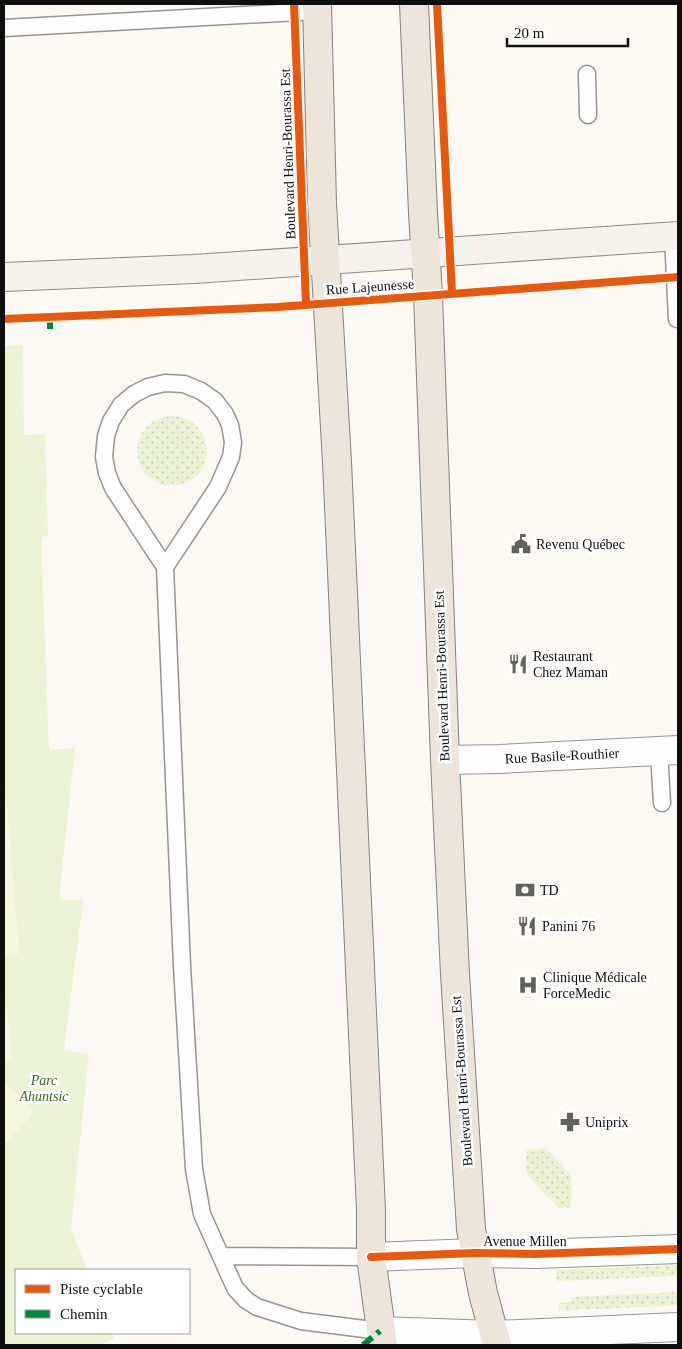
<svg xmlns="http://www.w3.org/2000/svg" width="682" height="1349" font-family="'Times New Roman',serif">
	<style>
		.grass { fill: url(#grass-dots) }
		.park { fill: #ecf2d4 }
		.pitch { fill: #f4f6de }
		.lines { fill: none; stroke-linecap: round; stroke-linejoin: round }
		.service-casing { stroke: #969493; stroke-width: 19 }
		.minor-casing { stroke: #969493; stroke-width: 30 }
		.secondary-casing { stroke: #8c8b89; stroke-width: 30 }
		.primary-casing { stroke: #838280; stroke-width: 30 }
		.service { stroke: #fffefe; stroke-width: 16 }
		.minor { stroke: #fffefe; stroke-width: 28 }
		.secondary { stroke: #f5f2eb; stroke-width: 28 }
		.primary { stroke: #eee5da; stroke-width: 28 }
		.quiet { stroke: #00873e; stroke-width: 6; stroke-dasharray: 12 6; stroke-linecap: butt }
		.cycleway-casing { stroke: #fff; stroke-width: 11 }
		.cycleway { stroke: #e8590c; stroke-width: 8 }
		.labels { text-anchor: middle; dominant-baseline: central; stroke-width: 5; stroke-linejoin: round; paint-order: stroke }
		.street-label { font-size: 14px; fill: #0f0f0f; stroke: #fff }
		.poi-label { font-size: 14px; fill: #0f0f0f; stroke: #fff; text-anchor: start }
		.park-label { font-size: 14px; font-style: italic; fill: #3d6b1c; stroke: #fff }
	</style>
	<defs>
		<pattern id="grass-dots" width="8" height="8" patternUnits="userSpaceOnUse" patternTransform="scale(1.25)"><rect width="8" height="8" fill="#ecf2d4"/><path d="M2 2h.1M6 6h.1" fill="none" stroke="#c9ceb5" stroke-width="1.8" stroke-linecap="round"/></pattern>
	</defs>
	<rect width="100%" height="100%" fill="#fcf9f5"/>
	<path class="grass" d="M137 451a35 35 0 1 1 70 0a35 35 0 1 1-70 0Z
		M546 1148 571 1175V1207L559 1208 527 1175 526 1150Z
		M678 1265V1276L557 1281 556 1270Z
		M678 1292V1305L559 1311V1303L572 1302 571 1297Z"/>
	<path class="park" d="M23 345 24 435 45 434 48 536 41 537 49 750 75 748 59 899 83 901 64 1050 89 1054 71 1228 87 1270H16V1333H112L114 1339 99 1345H4V346Z"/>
	<path class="pitch" d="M4 769 19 954 4 956Z
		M4 984 12 1056 4 1065Z
		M4 1083 35 1112 4 1145Z"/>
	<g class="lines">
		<defs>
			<path id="service" d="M4 28 317 11
				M587 74 588 115
				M673 236 677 319
				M165 567 218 487 231 457 233 442 230 425 225 414 215 401 201 391 184 384 165 383 148 387 134 394 121 405 111 421 106 436 104 457 107 473 113 488 165 567 182 966 194 1169 202 1214 235 1288 246 1300 257 1307 301 1321 380 1331
				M659 751 662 803
				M221 1256 371 1257"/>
			<path id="minor" d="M445 760 500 759 678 750
				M371 1257 475 1253 535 1254 678 1249
				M380 1331 494 1335 678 1327"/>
			<path id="secondary" d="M4 277 194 269 678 236"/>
			<path id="primary" d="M317 4 322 203 337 462 371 1210V1257L383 1345
				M414 4 423 213 428 295 445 760 455 974 471 1229 483 1293 497 1345"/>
		</defs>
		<use href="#service" class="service-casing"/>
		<use href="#minor" class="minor-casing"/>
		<use href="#secondary" class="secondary-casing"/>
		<use href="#primary" class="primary-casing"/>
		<use href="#service" class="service"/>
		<use href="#minor" class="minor"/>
		<use href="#secondary" class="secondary"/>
		<use href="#primary" class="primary"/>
		<path class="quiet" d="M50 317V335
			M363 1345 380 1331"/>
		<defs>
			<path id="cycleway" d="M294 4 306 304
				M437 4 452 294
				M4 319 278 307 678 277
				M371 1257 475 1253 535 1254 678 1249"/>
		</defs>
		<use href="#cycleway" class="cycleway-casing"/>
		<use href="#cycleway" class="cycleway"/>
	</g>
	<defs>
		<symbol id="civic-bare" viewBox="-9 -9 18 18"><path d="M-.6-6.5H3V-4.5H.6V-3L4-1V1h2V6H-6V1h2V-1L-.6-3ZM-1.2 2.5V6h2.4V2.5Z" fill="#626160" stroke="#fff" stroke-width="2.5" paint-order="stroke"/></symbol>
		<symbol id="restaurant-bare" viewBox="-9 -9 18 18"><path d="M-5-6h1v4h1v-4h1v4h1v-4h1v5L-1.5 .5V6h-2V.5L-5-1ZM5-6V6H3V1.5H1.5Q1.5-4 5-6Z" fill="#626160" stroke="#fff" stroke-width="2.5" paint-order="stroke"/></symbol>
		<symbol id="bank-bare" viewBox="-9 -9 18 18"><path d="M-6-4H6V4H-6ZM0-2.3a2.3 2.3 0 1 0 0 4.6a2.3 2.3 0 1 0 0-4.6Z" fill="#626160" stroke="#fff" stroke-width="2.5" paint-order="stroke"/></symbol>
		<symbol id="hospital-bare" viewBox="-9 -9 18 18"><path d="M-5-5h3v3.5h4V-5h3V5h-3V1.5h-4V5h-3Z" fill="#626160" stroke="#fff" stroke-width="2.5" paint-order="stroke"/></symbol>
		<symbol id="pharmacy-bare" viewBox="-9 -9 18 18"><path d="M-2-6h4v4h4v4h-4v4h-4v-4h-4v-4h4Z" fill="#626160" stroke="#fff" stroke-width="2.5" paint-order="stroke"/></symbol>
	</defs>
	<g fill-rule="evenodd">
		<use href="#civic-bare" x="507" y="530" width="28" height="28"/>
		<use href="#restaurant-bare" x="504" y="650" width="28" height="28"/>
		<use href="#bank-bare" x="511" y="876" width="28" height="28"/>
		<use href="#restaurant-bare" x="513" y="912" width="28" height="28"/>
		<use href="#hospital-bare" x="514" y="971" width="28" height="28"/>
		<use href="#pharmacy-bare" x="556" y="1108" width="28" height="28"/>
	</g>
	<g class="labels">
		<g class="street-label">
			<text transform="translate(288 154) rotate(-92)">Boulevard Henri-Bourassa Est</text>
			<text transform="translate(370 287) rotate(-4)">Rue Lajeunesse</text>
			<text transform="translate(442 676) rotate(-92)">Boulevard Henri-Bourassa Est</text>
			<text transform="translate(562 756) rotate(-3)">Rue Basile-Routhier</text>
			<text transform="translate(462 1081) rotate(-94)">Boulevard Henri-Bourassa Est</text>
			<text x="525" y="1241">Avenue Millen</text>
		</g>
		<g class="poi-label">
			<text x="536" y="544">Revenu Québec</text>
			<text x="533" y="656">Restaurant<tspan x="533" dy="16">Chez Maman</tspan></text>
			<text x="540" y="890">TD</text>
			<text x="542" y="926">Panini 76</text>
			<text x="543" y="977">Clinique Médicale<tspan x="543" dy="16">ForceMedic</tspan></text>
			<text x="585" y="1122">Uniprix</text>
		</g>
		<g class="park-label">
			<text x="44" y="1080">Parc<tspan x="44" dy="16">Ahuntsic</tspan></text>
		</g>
	</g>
	<rect width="682" height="1349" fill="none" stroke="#0f0f0f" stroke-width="10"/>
	<rect x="15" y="1269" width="175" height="65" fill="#ffffff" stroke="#9f9f9f"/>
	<rect x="25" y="1285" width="25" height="8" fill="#e8590c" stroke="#9f9f9f"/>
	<text x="60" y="1294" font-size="15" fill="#0f0f0f">Piste cyclable</text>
	<rect x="25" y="1310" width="25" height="8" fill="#00873e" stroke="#9f9f9f"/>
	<text x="60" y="1319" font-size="15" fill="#0f0f0f">Chemin</text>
	<path d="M507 38v8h121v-8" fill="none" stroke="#0f0f0f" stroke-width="2.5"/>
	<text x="514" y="38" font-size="15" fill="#0f0f0f" stroke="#ffffff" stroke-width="4" paint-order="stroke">20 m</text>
</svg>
